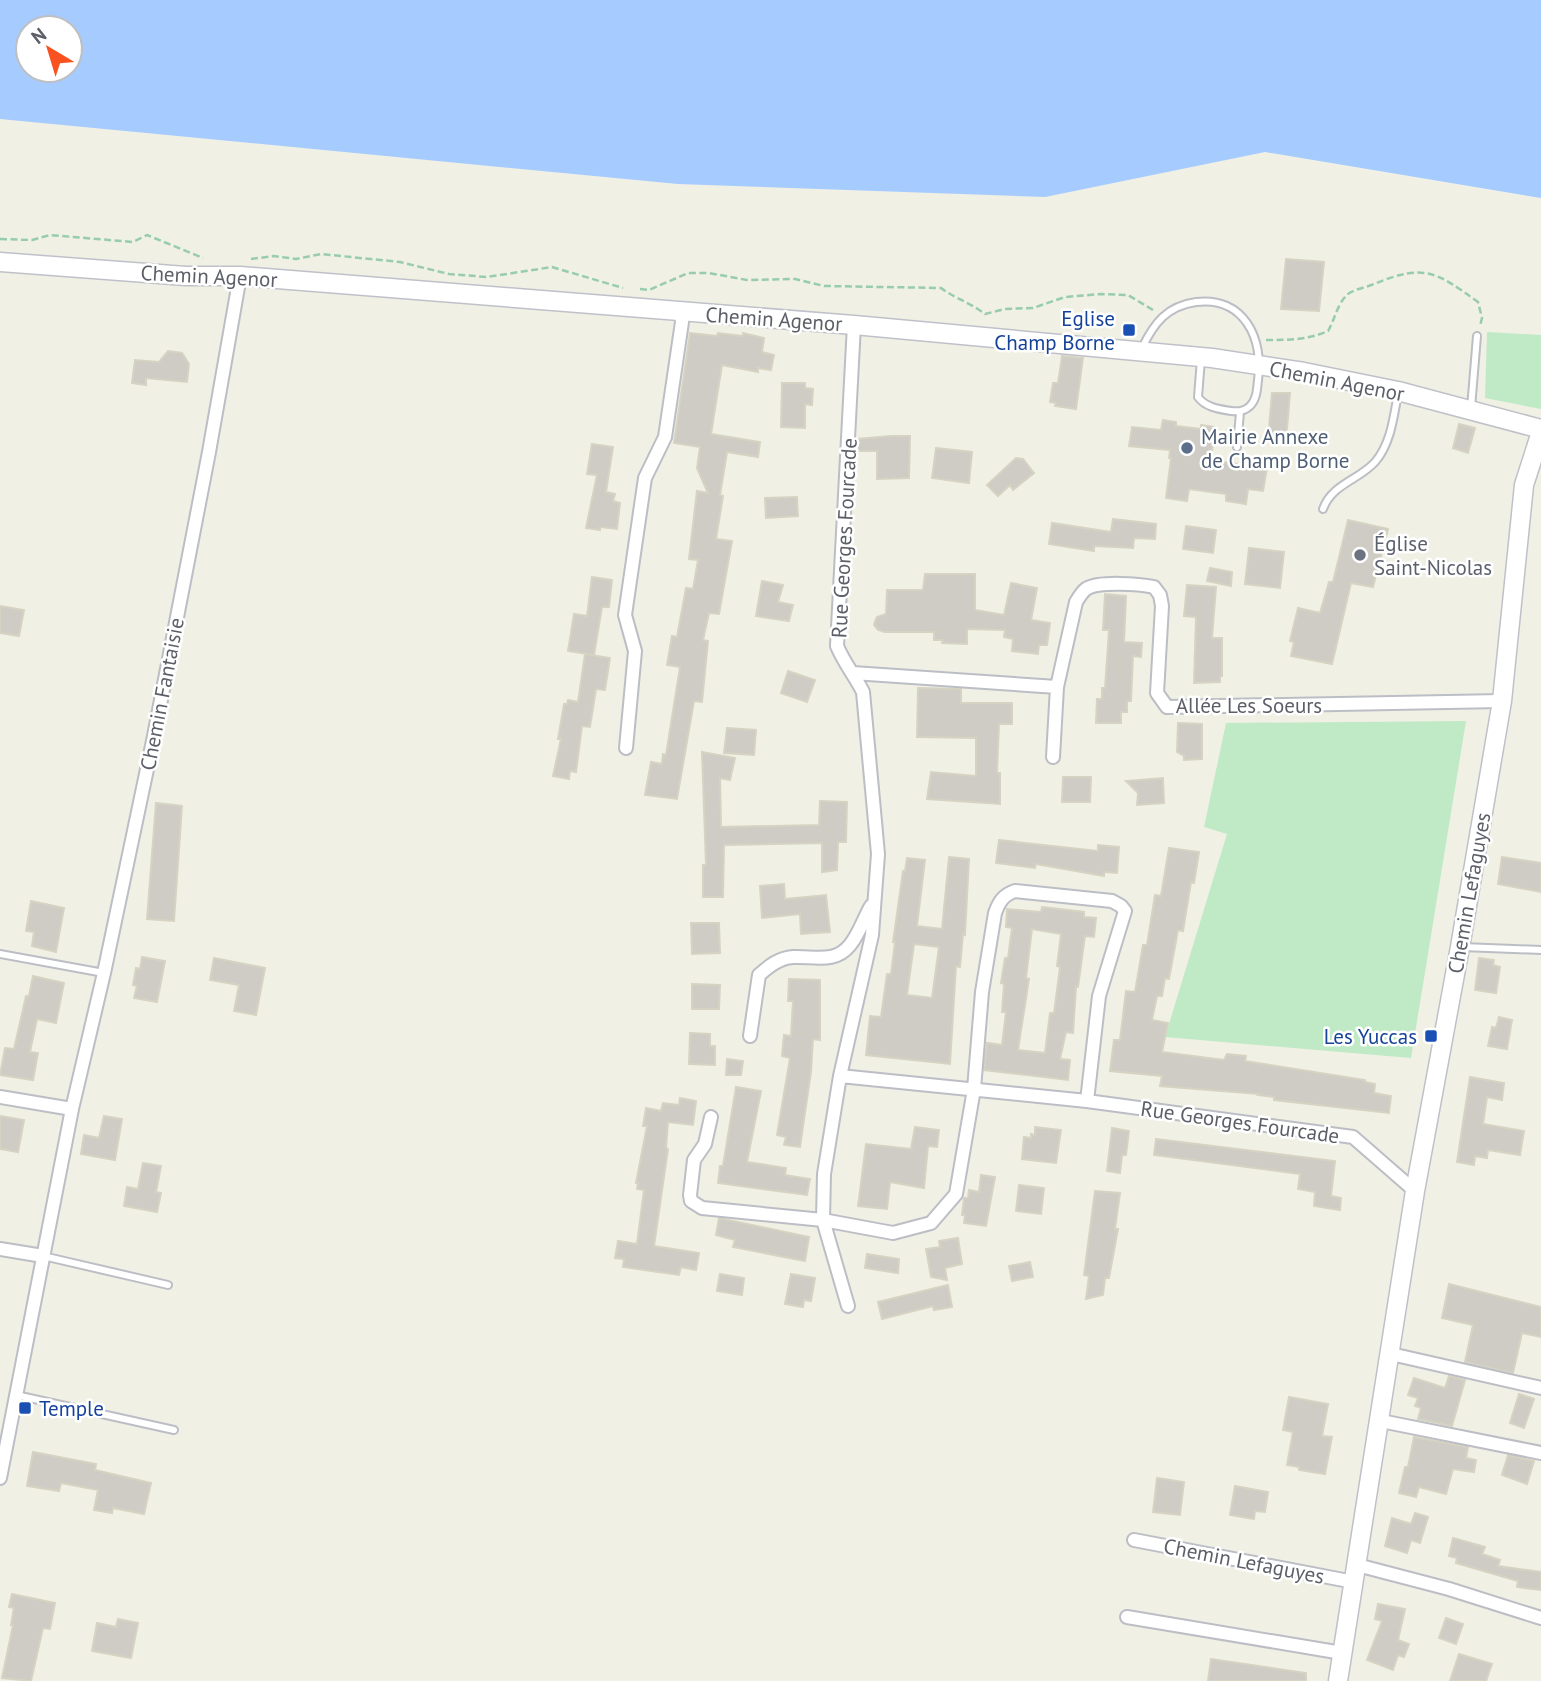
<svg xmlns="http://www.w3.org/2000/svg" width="1541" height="1681" font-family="'PT Sans',sans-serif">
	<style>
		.green { fill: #bfeac5 }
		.water { fill: #a6cbff; fill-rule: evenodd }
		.building { fill: #ceccc4; stroke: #d6d3c2; stroke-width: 2; fill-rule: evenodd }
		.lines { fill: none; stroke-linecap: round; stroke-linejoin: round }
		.service-casing { stroke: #bcbec5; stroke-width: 10 }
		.minor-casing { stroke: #bcbec5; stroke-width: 16 }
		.secondary-casing { stroke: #bfc1c9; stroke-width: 21 }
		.path { stroke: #97ccae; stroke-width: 2.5; stroke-dasharray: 7 3.5; stroke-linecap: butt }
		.service { stroke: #fff; stroke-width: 6 }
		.minor { stroke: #fff; stroke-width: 12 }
		.secondary { stroke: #fff; stroke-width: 18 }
		.transit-dot { fill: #1a4fb4; stroke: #fff; stroke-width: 2.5 }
		.service-dot { fill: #5c6f8a; stroke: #fff; stroke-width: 2.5 }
		.worship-dot { fill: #6b7280; stroke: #fff; stroke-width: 2.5 }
		.labels { text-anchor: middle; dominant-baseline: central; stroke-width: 5; stroke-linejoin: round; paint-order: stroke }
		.street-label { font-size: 21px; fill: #5c5f67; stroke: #fff }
		.transit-label { font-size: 21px; fill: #164399; stroke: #fff; text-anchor: end }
		.service-label { font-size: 21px; fill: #4e5e75; stroke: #fff; text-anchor: start }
		.worship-label { font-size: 21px; fill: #5b616d; stroke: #fff; text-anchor: start }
	</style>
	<rect width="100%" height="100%" fill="#f0f0e5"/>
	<path class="green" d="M1487 332 1541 335V409L1485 398Z
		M1466 721 1411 1058 1165 1037 1227 834 1204 827 1226 723Z"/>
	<path class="water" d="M0 0H1541V198L1265 152 1045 197 678 184 0 119ZM28 28H70V70H28Z"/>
	<path class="building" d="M1286 259 1324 262 1319 311 1281 309Z
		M690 333 717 336 718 333 743 336V333L764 338 762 352 774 355 771 370 758 368V372L722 365 711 434 760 442 758 457 727 452 720 495 723 496 716 539 732 541 719 614 709 613 703 640 708 641 702 702 694 701 677 799 645 795 651 762 662 764 663 754 666 755 680 667 667 665 672 636 677 637 686 588 693 589 698 560 689 559 697 491 708 493 697 468 700 447 674 443Z
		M168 351 182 353 189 364 187 382 146 378V385L132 383 135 360 159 362Z
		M1062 356 1083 358 1076 409 1055 406 1056 403 1050 402 1053 383H1058Z
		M782 383H805V388L813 389 812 405 805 404V428L781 427Z
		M1272 393H1290L1286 441 1268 439Z
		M1163 420 1176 422V426L1201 429V425L1215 427 1211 460 1267 468 1263 491 1248 489 1246 504 1226 501V494L1189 489 1187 501 1166 498 1171 458H1169L1170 450 1129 446 1132 427 1161 430Z
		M1459 424 1475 428 1468 453 1453 448Z
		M891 436H910L909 478 877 479V451H856L857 439Z
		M592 444 613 447 606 492 615 494 613 501 620 503 617 529 600 527V530L586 528 597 475 587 474Z
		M936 448 972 452 969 483 932 478Z
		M1016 458 1023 459 1034 473 1013 490 1010 485 998 496 987 485Z
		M797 497 798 516 766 518 765 498Z
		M1113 519 1156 524 1155 539 1134 538 1133 548 1094 546V551L1049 544 1052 523 1111 532Z
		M1348 520 1388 529 1373 587 1351 583 1332 664 1291 656 1294 642 1290 641 1298 608 1320 613 1329 582H1333Z
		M1186 526 1216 530 1213 553 1183 549Z
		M1249 548 1284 552 1280 588 1245 584Z
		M1210 568 1232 572 1231 586 1207 581Z
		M925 574H975V610L1004 615 1011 583 1037 588 1031 620 1050 623 1047 645H1039L1038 654 1012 651 1013 639 1004 637 1005 630 967 629V644L942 643 943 640H934V632H885L878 630 874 625 875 621 877 617 886 614 887 590H923Z
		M592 577 612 580 609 607H602L594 655 568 651 574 614 587 616Z
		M762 581 783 585 778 602 793 605 789 621 756 616Z
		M1187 585 1216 587 1212 638H1222V676H1220V682L1194 683 1196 617 1184 616Z
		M1105 594 1126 596 1124 642 1142 643 1141 657 1133 656 1131 701H1127V712H1121V723H1096L1097 699H1102V688H1105L1109 630H1103Z
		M0 606 24 610 19 636 0 633Z
		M585 654 610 658 605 690 596 689 590 727 582 726 576 772 570 771 569 779 553 776 561 739H558L564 704H567L568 700 578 702Z
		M788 671 815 680 807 702 781 693Z
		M918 688 961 689V703H1012V724H999L997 773H1000V804L927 799 931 772 976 776V738L917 737Z
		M1178 723 1202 724V759L1184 760V756L1177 752Z
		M727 728 756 730 754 755 724 753Z
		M702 752 735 758 730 780 720 778 721 827 819 825 820 801 847 802 846 842H838L837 870 822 872V843L724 845 723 897H703V865H706Z
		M1063 777H1091L1090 802H1062Z
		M1163 778 1164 803 1137 805 1138 793 1126 781Z
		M156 803 182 806 174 921 147 919Z
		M999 840 1098 851V845L1119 847 1117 873 1104 872V876L1036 864 1035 868 996 863Z
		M1169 848 1199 852 1194 883 1191 882 1183 931 1178 930 1169 979 1165 978 1162 996H1157L1152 1020 1168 1023 1162 1052 1224 1060 1227 1054 1246 1056 1245 1061 1365 1080V1082L1375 1084 1374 1093 1391 1096 1389 1113 1274 1100V1097L1258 1095 1259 1094 1160 1086 1162 1076 1110 1071 1114 1040H1120L1126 991 1135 992 1143 945H1147L1155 895 1161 896Z
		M949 857 969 859 965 935 963 934 960 967 956 966 950 1064 866 1055 870 1016 881 1017 887 974H891L895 942H893L903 871H905L907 858 925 860 917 926 942 929ZM914 944 939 947 932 998 907 995Z
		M1502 857 1541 863V892L1498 884Z
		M784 884 785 899 826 895 830 932 801 934 800 914 762 918 760 886Z
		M31 901 64 908 56 952 32 946 34 932 26 931Z
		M1042 907 1084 912V917L1096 918 1094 937 1085 936 1078 987H1076L1073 1033 1066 1032 1060 1059 1070 1060 1068 1080 984 1070 987 1043 1002 1045 1006 1012H1002L1004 984 1001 983 1005 958H1008L1012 928 1006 927 1007 909 1041 912ZM1032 929 1061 934 1057 966 1060 967 1054 1013H1050L1045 1053 1018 1050 1029 979 1026 978Z
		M691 923H719L720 953 692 954Z
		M142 957 165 961 157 1002 134 998 137 986 133 985 136 968 140 969Z
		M214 958 265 968 256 1015 234 1011 239 985 210 980Z
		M1479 958 1494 960 1493 965 1500 967 1496 993 1475 990Z
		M33 976 64 983 56 1023 37 1019 30 1052 38 1053 33 1080 0 1075 5 1048 14 1049 26 996H29Z
		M789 979 820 980V1040L813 1039 811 1072 800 1147 784 1145 786 1137 777 1135 790 1058 782 1056 784 1035 791 1036 793 1001H788Z
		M692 984 720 985 719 1009H692Z
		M1499 1017 1512 1020 1507 1049 1488 1046 1492 1027 1496 1028Z
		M690 1033 710 1034V1046H715V1065L689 1064Z
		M727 1059 743 1061 741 1075H726Z
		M1470 1077 1504 1083 1502 1100 1487 1097 1483 1124 1524 1131 1520 1155 1488 1150 1487 1158 1475 1156 1474 1165 1457 1162Z
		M736 1087 761 1091 747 1162 786 1168 785 1175 810 1179 807 1195 718 1183 720 1166H723Z
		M680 1098 696 1101 693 1125 668 1122 666 1148 668 1149 654 1246 699 1253 696 1270 681 1267 679 1275 623 1267 624 1259 615 1258 618 1241 637 1244 644 1190 637 1189 638 1183H636L647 1126H643L646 1108 661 1111 663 1103 679 1105Z
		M0 1116 24 1120 18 1152 0 1149Z
		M104 1116 122 1119 115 1160 81 1154 84 1135 99 1138Z
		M915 1127 939 1130 937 1147 928 1146 924 1188 890 1182 887 1209 858 1206 866 1144 911 1149Z
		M1035 1127 1061 1130 1056 1163 1022 1159 1024 1137 1031 1138V1134L1035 1135Z
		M1112 1128 1129 1131 1126 1155H1122L1120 1173 1107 1171Z
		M1156 1139 1335 1161 1331 1196 1341 1198 1340 1210 1314 1206 1315 1192 1298 1189 1300 1174 1154 1155Z
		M143 1163 161 1166 156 1192 161 1193 157 1212 124 1206 127 1187 138 1189Z
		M981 1175 995 1177 986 1226 964 1223 965 1215H962L964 1198H968L969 1190 979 1192Z
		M1019 1185 1044 1188 1041 1214 1016 1211Z
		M1095 1191 1120 1193 1115 1229H1118L1109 1278H1105L1103 1295 1086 1299 1089 1276 1084 1275Z
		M719 1218 809 1237 805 1261 733 1247 735 1240 716 1235Z
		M958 1238 962 1264 945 1268 947 1280 931 1277 926 1249 940 1247 939 1241Z
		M867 1254 899 1259 898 1273 865 1268Z
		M1030 1262 1033 1277 1012 1281 1009 1266Z
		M720 1274 744 1278 742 1295 717 1291Z
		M791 1274 815 1278 811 1301 804 1300 803 1307 785 1304Z
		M1449 1284 1541 1307V1337L1522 1333 1513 1373 1465 1362 1473 1325 1442 1318Z
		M948 1285 952 1307 934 1310 933 1306 882 1319 878 1302Z
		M1449 1376 1465 1380 1452 1426 1418 1419 1421 1408 1415 1406 1418 1398 1408 1395 1414 1378 1445 1388Z
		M1519 1394 1534 1399 1524 1428 1510 1423Z
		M1289 1397 1328 1404 1322 1436 1332 1437 1325 1474 1299 1470V1467L1287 1465 1293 1432 1283 1430Z
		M1414 1437 1468 1447 1466 1458 1476 1460 1474 1472 1453 1469 1446 1494 1419 1487 1416 1497 1399 1493 1405 1467H1408Z
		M33 1452 96 1464 95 1470 151 1483 144 1514 113 1508 112 1513 94 1510 98 1490 61 1483 59 1491 27 1486Z
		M1508 1455 1534 1461 1527 1484 1502 1475Z
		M1157 1478 1184 1482 1180 1515 1153 1512Z
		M1235 1486 1268 1492 1265 1512 1255 1511 1254 1519 1230 1515Z
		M1415 1513 1428 1517 1420 1543 1411 1540 1407 1553 1385 1546 1392 1518 1411 1524Z
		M1453 1538 1485 1547 1482 1554 1500 1560 1498 1566 1541 1572V1590L1517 1587 1518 1581 1456 1563 1457 1558 1449 1556Z
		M12 1594 55 1603 50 1629 43 1628 31 1681 2 1678 13 1625H11L14 1608 9 1607Z
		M1378 1604 1405 1609 1398 1640 1409 1644 1404 1657 1398 1655 1393 1670 1367 1660 1382 1621 1375 1619Z
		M1446 1618 1463 1624 1456 1644 1439 1638Z
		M118 1619 138 1623 131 1658 92 1651 97 1623 116 1627Z
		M1459 1654 1492 1664 1486 1681H1450Z
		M1211 1659 1306 1673V1681H1208Z"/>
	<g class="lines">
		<defs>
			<path id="service" d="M1142 348C1154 323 1167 306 1196 302 1244 296 1264 339 1258 380 1257 389 1257 399 1250 406 1245 411 1238 412 1231 411 1218 409 1205 407 1198 397L1201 359
				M1471 408 1477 336
				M1237 447 1240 412
				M1323 509C1332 484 1359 480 1375 462 1391 444 1394 415 1398 393
				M1462 947 1541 950
				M0 954 104 973
				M43 1256 168 1285
				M16 1395 174 1430"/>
			<path id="minor" d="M854 325 837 646C844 663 855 676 863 692L878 854 872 935 840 1076 1087 1101 1353 1137 1415 1191
				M853 673 1057 687
				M626 748 635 651 625 615 645 478 665 437 682 322 681 312
				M1053 757 1057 687 1076 602C1079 597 1082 592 1086 589 1098 581 1140 584 1154 587L1160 595 1162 606 1157 693 1167 707 1502 701
				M750 1036 759 975C769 966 779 958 793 957 814 956 835 964 850 945 859 934 864 918 871 906
				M840 1076 824 1174 823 1220 848 1306
				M0 1097 72 1109
				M711 1117 705 1144 694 1160 690 1195 691 1201 702 1208 823 1220 893 1233 931 1223 956 1194 974 1089 982 992 995 913C999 902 1003 895 1015 891L1112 901 1121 906 1125 911 1099 996 1087 1101
				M0 1249 43 1256
				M1391 1354 1541 1388
				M1381 1421 1541 1453
				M0 1478 72 1109 104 973 154 736 209 452 240 276
				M1134 1540 1354 1582
				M1357 1565 1449 1589 1541 1618
				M1127 1617 1342 1653"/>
			<path id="secondary" d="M0 262 186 276H240L854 325 1212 358 1304 372 1398 391 1541 429
				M1338 1681 1415 1191 1460 947 1502 701 1524 485 1541 432"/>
		</defs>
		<use href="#service" class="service-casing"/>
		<use href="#minor" class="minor-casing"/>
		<use href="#secondary" class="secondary-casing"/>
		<path class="path" d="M0 239 32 240 50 235 133 242 147 235 203 258
			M251 259 274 256 296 259 321 254 400 262 449 274 487 277 552 267 623 288
			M640 289 649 290 688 273H709L747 280 795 279 824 286 941 288C956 299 969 302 985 314L1005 309 1033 308 1065 297 1101 294 1128 295 1153 310
			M1266 340C1288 340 1308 340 1328 331 1334 321 1337 306 1345 297 1351 289 1365 288 1374 284 1425 263 1436 272 1478 302L1482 318 1480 326"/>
		<use href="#service" class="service"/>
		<use href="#minor" class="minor"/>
		<use href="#secondary" class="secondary"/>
	</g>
	<g class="transit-dot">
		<rect x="1122" y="323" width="14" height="14" rx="3.5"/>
		<rect x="1424" y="1029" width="14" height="14" rx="3.5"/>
		<rect x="18" y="1401" width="14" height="14" rx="3.5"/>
	</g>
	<circle class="service-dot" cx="1187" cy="448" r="7"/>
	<circle class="worship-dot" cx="1360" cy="555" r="7"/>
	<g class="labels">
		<g class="street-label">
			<text transform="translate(209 276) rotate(3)">Chemin Agenor</text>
			<text transform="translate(774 319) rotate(4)">Chemin Agenor</text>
			<text transform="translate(1337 381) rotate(11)">Chemin Agenor</text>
			<text transform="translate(844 538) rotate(-87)">Rue Georges Fourcade</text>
			<text transform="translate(162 694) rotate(-79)">Chemin Fantaisie</text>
			<text x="1249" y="705">Allée Les Soeurs</text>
			<text transform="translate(1469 893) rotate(-80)">Chemin Lefaguyes</text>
			<text transform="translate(1240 1122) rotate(8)">Rue Georges Fourcade</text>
			<text transform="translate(1244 1561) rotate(11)">Chemin Lefaguyes</text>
		</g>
		<g class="transit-label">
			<text x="1115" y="318">Eglise<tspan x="1115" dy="24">Champ Borne</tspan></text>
			<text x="1417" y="1036">Les Yuccas</text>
			<text x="39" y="1408" text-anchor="start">Temple</text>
		</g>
		<g class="service-label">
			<text x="1201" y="436">Mairie Annexe<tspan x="1201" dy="24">de Champ Borne</tspan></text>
		</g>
		<g class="worship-label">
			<text x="1374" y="543">Église<tspan x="1374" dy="24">Saint-Nicolas</tspan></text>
		</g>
	</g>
	<g transform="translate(49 49) rotate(322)"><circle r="33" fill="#ffffff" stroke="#bebfc2" stroke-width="2"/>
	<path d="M0-5L12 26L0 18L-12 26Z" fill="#fa5121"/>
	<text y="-10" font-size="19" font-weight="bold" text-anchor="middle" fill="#5c5f67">N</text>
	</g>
</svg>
